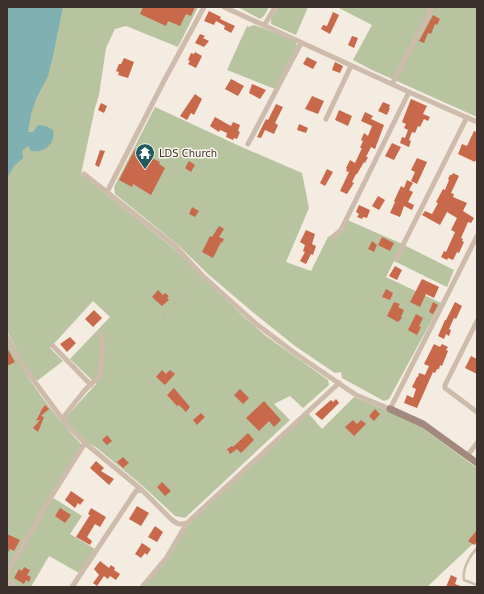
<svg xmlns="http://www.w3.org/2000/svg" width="484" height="594" font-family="'DejaVu Sans',sans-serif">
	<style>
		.green { fill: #b8c4a0 }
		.water { fill: #7fb0b2 }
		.building { fill: #c8694b }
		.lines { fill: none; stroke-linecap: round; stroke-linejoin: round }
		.path { stroke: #b9a596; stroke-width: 1; stroke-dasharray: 2 2; stroke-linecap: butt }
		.lane { stroke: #cdbbac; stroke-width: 2.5 }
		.street { stroke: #cdbbac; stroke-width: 5 }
		.secondary { stroke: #a18a7d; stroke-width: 7 }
		.labels { text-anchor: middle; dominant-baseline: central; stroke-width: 3; stroke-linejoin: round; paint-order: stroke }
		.poi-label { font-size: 10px; fill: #3b302b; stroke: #fbf5ee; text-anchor: start }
	</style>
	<rect width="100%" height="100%" fill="#f4ebe1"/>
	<path class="green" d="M40 7H198L178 47 126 26 115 29 106 48 99 95 95 108 81 174 173 248 244 317 266 336 328 380 329 385 303 408 290 396 274 404 290 420 185 518 175 516 144 487 97 448 87 442 67 423V416L96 384 70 359 110 317 93 301 50 348 63 361 37 381 24 364 7 331V127Z
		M238 7H269L264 16 260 19Z
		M278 7H308L296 35 271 24V19Z
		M337 7H477V117L372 70 353 60 372 25Z
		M254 25 295 40 297 46 275 89 227 70 247 26 249 27Z
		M155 107 244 148 302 173 309 208 286 262 311 271 328 237 336 233 345 219 400 243 454 270 447 287 394 261 386 277 441 303 389 399 384 401 342 378 341 372 335 373 295 346 255 314 209 275 177 244 115 194 114 187Z
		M7 342C27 379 52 413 81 444V447L50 499H55L82 516 70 534 95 549 81 574 49 556 31 587H7Z
		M354 397 386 410 410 419 477 468V540L427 587H145L190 523 308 413 322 429Z"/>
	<path class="water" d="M7 7H63L52 60 48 76 36 99 31 114 28 132H33L38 125 46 126 53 130C56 144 44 153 31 151L28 146 22 151 23 158 14 166 7 178Z"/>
	<path class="building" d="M143 7H195L191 16 186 14 180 26 168 21 166 26 140 14Z
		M209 11 221 17 220 19 235 26 231 33 224 29 225 26 216 21 214 25 204 21Z
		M333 12 339 15 330 34 321 29 323 25 327 26Z
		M433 15 440 19 437 25 435 24 431 34 428 33 424 43 419 41Z
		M200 34 205 36 203 38 209 41 204 47 195 43Z
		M352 36 358 38 354 48 348 45Z
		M195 52 202 56 196 68 188 64 190 61 188 60 191 53 194 54Z
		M307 57 317 62 313 69 303 64Z
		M124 58 134 62 128 78 118 75 119 72 116 71 119 64H121Z
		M335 62 343 66 340 73 332 70Z
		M231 79 244 86 238 96 225 89Z
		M252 84 266 90 260 99 249 93Z
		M195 94 202 99 194 115 191 113 187 120 180 116Z
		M312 96 324 101 318 114 305 109Z
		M411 99 427 106 423 114 430 117 428 121 424 119 420 127 418 126 415 133 412 132 409 140 411 141 409 147 400 143 402 137 405 138 408 130 404 128 406 124 402 122Z
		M383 102 390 105 389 108H390L387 115 378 111Z
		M101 103 107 106 104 113 98 110Z
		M276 104 283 107 275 123 278 125 274 134 265 130 261 138 257 137 266 119 268 120Z
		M339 110 352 116 348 126 335 120Z
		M365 112 373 116 371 119 384 125 375 149 371 147 366 157H368L365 163 364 162 357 174H356L352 182 354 183 347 194 340 191 349 172 346 171 347 169 346 168 350 160 355 163 362 148H360L363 141 361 140 364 133 368 136 372 126 361 121Z
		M215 117 229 125 231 126 233 122 240 125 238 131 240 132 237 139 234 138 233 140 226 137 227 133 220 130 219 132 210 126Z
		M299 124 308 128 306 133 297 130Z
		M474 131 477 132V157L475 162 458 154 462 144 467 146Z
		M392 143 401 147 394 160 385 156Z
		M135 149 160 162 159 164 165 168 151 195 133 184 132 187 119 180Z
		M100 150 105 151 99 167 95 165Z
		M417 158 427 162 417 184 411 181 415 172 411 170Z
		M189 161 195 165 191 172 185 168Z
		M327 169 333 172 325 186 320 183Z
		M453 173 459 176 451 193 454 194 453 197 467 203 463 211 474 218 471 223 468 222 461 238 463 239 462 241 464 242 459 253 457 252 453 260 448 258 447 260 441 257 444 251 446 252 455 232 451 230 457 218 447 212 440 225 422 215 425 211 432 214 438 203 436 202 443 189 445 190 449 180 448 179 450 175H452Z
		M407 180 413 183 409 190 413 192 408 202 414 205 412 210 404 206 400 217 390 213 395 202 394 201 401 186 404 188Z
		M378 196 385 200 379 210 372 206Z
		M359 205 370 210 367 218 363 217 362 219 357 217 359 214 356 212Z
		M192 207 199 211 195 217 189 214Z
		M219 226 224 229 219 237 224 239 222 243 221 242 213 258 202 252 210 236 212 237Z
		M306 230 315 234 312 244 316 246 313 255 311 254 306 264 300 261 305 252 303 251 305 245 300 242Z
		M382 237 394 243 390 251 378 245Z
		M372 241 377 245 374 252 368 249Z
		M395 266 402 270 397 280 389 276Z
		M422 279 439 287 434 298 426 294 420 307 410 302Z
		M386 289 393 293 390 300 382 297Z
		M158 290 163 295 165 293 169 296 167 298 169 300 162 306 152 297Z
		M394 302 400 304 398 307 404 310 401 317 402 318 398 322 387 316Z
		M433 302 438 305 433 314 429 312Z
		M455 302 462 306 456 319 454 318 449 329 451 330 449 336 446 334 444 339 438 336 445 320H446Z
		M94 310 102 318 93 327 85 319Z
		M416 314 423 318 419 326 421 327 417 335 408 330Z
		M70 337 76 343 67 352 60 344Z
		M434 344 440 347 442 344 448 347 446 350 448 351 442 366 440 365 439 369H437L435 373 433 372 417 408 404 403 407 395 413 398 416 389 412 387 417 377H418L419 373 425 375 429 366 424 364Z
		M7 348 15 362 7 366Z
		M471 356 477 359V374L465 368Z
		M162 370 166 374 170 370 175 374 165 385 156 377Z
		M174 388 190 407 186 412 179 405 177 406 167 395Z
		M240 389 249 398 243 404 234 395Z
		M336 399 339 403 322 420 315 414 331 400 333 402Z
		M264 401 281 420 274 427 269 421 259 431 246 418Z
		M45 405 49 409 41 416 44 417 38 432 33 428 40 420H38L36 421 42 409Z
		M375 409 380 414 374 421 369 416Z
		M201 413 205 417 197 425 193 420Z
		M353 420 357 424 361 420 366 424 354 436 345 427Z
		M248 433 254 440 241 453 237 449 230 454 227 449 232 446 233 447Z
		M107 435 112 441 107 445 102 440Z
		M123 457 129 463 123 468 117 462Z
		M96 461 104 468 101 471 114 479 109 485 90 468Z
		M162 482 171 491 165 496 157 487Z
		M71 491 84 500 80 505 78 503 75 508 65 500Z
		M137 506 149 513 141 526 129 519Z
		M60 508 71 515 65 523 55 516Z
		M91 508 106 517 100 527 95 524 87 537 92 541 90 545 76 537 90 515 88 514Z
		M155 526 163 532 157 542 148 537Z
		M477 530V542L474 545 468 541Z
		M7 534 20 540 14 551 10 549 7 554Z
		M142 543 151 549 147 555 145 553 141 558 135 554Z
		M100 561 109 568 111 565 115 568 114 570 120 574 116 580 110 576 108 579 104 576 97 586 93 583 99 575 94 569Z
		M24 567 30 570 27 575 31 577 29 582 26 580 24 584 14 578 19 569 22 571Z
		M451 575 457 578 455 584 463 587H446Z"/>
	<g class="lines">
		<path class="path" d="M162 316 199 280"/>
		<path class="lane" d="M477 548C470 555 462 569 464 580L477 585"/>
		<path class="street" d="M224 7 409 92 477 122
			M264 26 275 7
			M392 84 431 10 427 7
			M326 119 351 66
			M248 144 301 43
			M84 174 175 246 203 276 255 323 296 354 356 395 390 409 477 236
			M107 192 165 79 204 7
			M333 237 341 230 409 92
			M396 259 467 117
			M477 321 445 385V388L477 412
			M100 334C106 343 100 364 100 375L85 390 65 415 66 424 85 443 142 490 172 520C177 524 180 525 187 523L339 383
			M7 337 23 366 66 424
			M53 346 91 385
			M467 456 477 443
			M7 573 53 494 85 443
			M7 581 18 587
			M72 587 136 491 142 490
			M142 587 167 557 187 523"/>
		<path class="secondary" d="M390 409 423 424 477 463"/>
	</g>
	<defs>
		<symbol id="temple-pin" viewBox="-11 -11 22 30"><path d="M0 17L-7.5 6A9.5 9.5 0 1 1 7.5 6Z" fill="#1f5a5e" stroke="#fbf5ee"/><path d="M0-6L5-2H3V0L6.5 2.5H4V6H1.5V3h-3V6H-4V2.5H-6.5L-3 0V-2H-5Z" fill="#fff"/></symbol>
	</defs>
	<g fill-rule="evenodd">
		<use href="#temple-pin" x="134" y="142" width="22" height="30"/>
	</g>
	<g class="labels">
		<g class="poi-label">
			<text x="159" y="153">LDS Church</text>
		</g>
	</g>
	<rect width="484" height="594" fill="none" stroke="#3b302b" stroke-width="16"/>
</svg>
